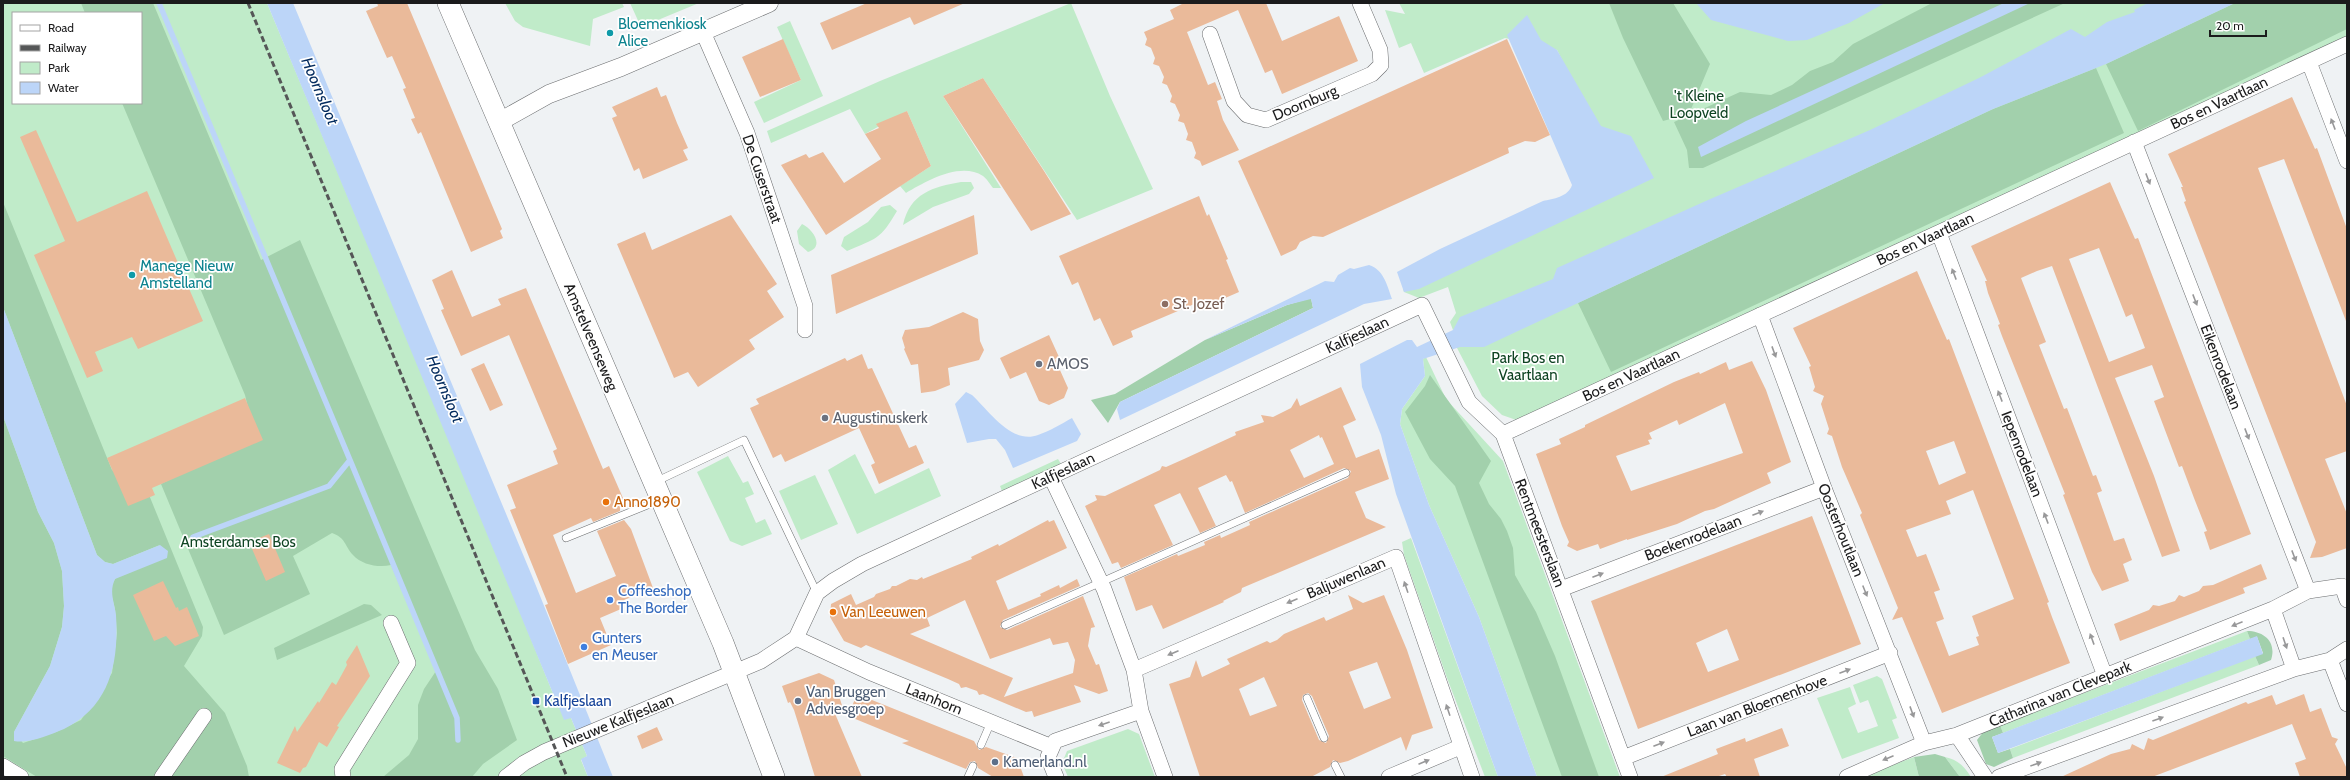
<svg xmlns="http://www.w3.org/2000/svg" width="2350" height="780" font-family="Cabin,sans-serif">
	<style>
		.green { fill: #c0ebc9; fill-rule: evenodd }
		.forest { fill: #a2d0ac }
		.water { fill: #bcd5f8 }
		.lines { fill: none; stroke-linecap: round; stroke-linejoin: round }
		.stream { stroke: #bcd5f8; stroke-width: 5.5 }
		.building { fill: #eaba9a; fill-rule: evenodd }
		.service-casing { stroke: #6b6d6f; stroke-width: 8 }
		.minor-casing { stroke: #6b6d6f; stroke-width: 16 }
		.tertiary-casing { stroke: #6b6d6f; stroke-width: 19 }
		.secondary-casing { stroke: #6b6d6f; stroke-width: 22 }
		.service { stroke: #fff; stroke-width: 7 }
		.minor { stroke: #fff; stroke-width: 15 }
		.tertiary { stroke: #fff; stroke-width: 18 }
		.secondary { stroke: #fff; stroke-width: 21 }
		.rail { stroke: #555657; stroke-width: 3; stroke-dasharray: 6 3; stroke-linecap: butt }
		.oneway { fill: #989899 }
		.culture-dot { fill: #0f9aa8; stroke: #fff; stroke-width: 1.5 }
		.education-dot { fill: #8d6e63; stroke: #fff; stroke-width: 1.5 }
		.worship-dot { fill: #6b7280; stroke: #fff; stroke-width: 1.5 }
		.food-dot { fill: #e8710a; stroke: #fff; stroke-width: 1.5 }
		.shop-dot { fill: #3f7fe0; stroke: #fff; stroke-width: 1.5 }
		.transit-dot { fill: #1a4fb4; stroke: #fff; stroke-width: 1.5 }
		.service-dot { fill: #5c6f8a; stroke: #fff; stroke-width: 1.5 }
		.labels { text-anchor: middle; dominant-baseline: central; stroke-width: 3.5; stroke-linejoin: round; paint-order: stroke }
		.culture-label { font-size: 15px; fill: #0d838f; stroke: #fff; text-anchor: start }
		.park-label { font-size: 15px; fill: #0f4423; stroke: #fff }
		.street-label { font-size: 15px; fill: #1b1b1c; stroke: #fff }
		.education-label { font-size: 15px; fill: #785e54; stroke: #fff; text-anchor: start }
		.worship-label { font-size: 15px; fill: #5b616d; stroke: #fff; text-anchor: start }
		.food-label { font-size: 15px; fill: #c56008; stroke: #fff; text-anchor: start }
		.shop-label { font-size: 15px; fill: #366cbe; stroke: #fff; text-anchor: start }
		.service-label { font-size: 15px; fill: #4e5e75; stroke: #fff; text-anchor: start }
		.transit-label { font-size: 15px; fill: #164399; stroke: #fff; text-anchor: start }
		.water-label { font-size: 16px; font-style: italic; fill: #042c5f; stroke: #fff }
	</style>
	<rect width="100%" height="100%" fill="#eff2f4"/>
	<path class="green" d="M3 3H267L485 525 552 691 571 718 587 756 581 760 588 777H3ZM13 13H141V103H13Z
		M505 3H622L624 7 593 19 590 46 523 27 515 21Z
		M630 3H699L641 27Z
		M1071 3 1110 96 1153 189 1077 220 983 78 943 96 1001 188H993C990 184 986 178 983 176 960 161 925 182 906 193L900 186 931 166 907 111 865 134 850 109 771 143 767 131 880 81Z
		M1399 3H2169L1453 330 1450 322 1456 313 1448 287 1419 298 1404 292 1403 289 1625 184 1557 50 1505 38 1424 73 1411 43 1399 48 1385 10 1405 14Z
		M2223 3H2347V36L1968 216 1522 422 1502 415 1482 396 1456 346 2080 70Z
		M790 21 823 96 764 123 754 102 801 80 777 27Z
		M961 182H971L974 188 969 194 933 207 903 225C910 193 933 187 961 182Z
		M890 205 897 211C880 240 877 238 847 251L841 246 844 237 868 222 881 207Z
		M802 224C813 229 825 247 808 252L799 244 797 231Z
		M1426 357 1446 399 1503 461 1620 777H1537L1479 617 1429 505 1400 424 1402 409 1425 376 1423 359Z
		M855 454 875 494 929 468 941 496 857 534 828 470Z
		M728 456 743 483 748 481 754 494 745 498 756 523 765 519 772 534 742 546 730 541 697 472Z
		M1058 459 1061 464 1002 491 1000 486Z
		M815 475 838 524 801 540 779 491Z
		M1411 538 1498 777H1485L1447 678 1404 555 1402 542Z
		M2247 631 2250 639 2003 733 2000 725Z
		M2255 656 2259 665 2013 758 2010 749Z
		M1877 676 1882 679 1897 718 1892 720 1899 738 1842 759 1817 698 1850 687 1856 704 1848 708 1858 733 1878 726 1868 700 1860 703 1853 685Z
		M1128 729 1139 734 1155 777H1068L1062 763 1067 751Z
		M1914 757 1919 777H1861Z
		M1945 757C1958 760 1964 766 1971 777H1960Z"/>
	<path class="forest" d="M81 3H153L261 260 300 240 475 650 498 689 517 740 483 764 472 777H383L409 755 418 739V705L424 689 436 671 391 565C379 568 362 565 353 555 344 545 346 538 332 533L293 556 310 594 224 635 161 484 255 436 245 395 122 103H141V13H85Z
		M1609 3H1673L1710 64 1689 114 1663 121 1623 38Z
		M1932 3H2065L1703 168H1689L1687 150 1674 122 1740 92 1771 95 1792 85 1810 71 1833 62 1853 44Z
		M2235 3H2347V29L2138 131 2106 64Z
		M2096 68 2124 133 1611 372 1578 303 1993 109Z
		M3 202 112 470 115 472 138 468 203 627 202 636 184 666 225 713 247 766 249 777H37L3 756V416L38 512 54 543 62 571 64 606 62 627 50 666 14 732 23 743 56 732 81 720 112 673 117 633 115 609 110 589 115 579 160 545 113 564 105 562 97 555 3 307Z
		M1311 298 1313 308 1120 402 1108 423 1091 400 1115 394 1205 340 1287 305Z
		M1430 375 1491 461 1479 483 1489 504 1501 519 1507 531 1513 548 1515 575 1536 612 1555 656 1599 777H1562L1455 486 1430 459 1405 412 1425 386Z
		M364 604 371 605 382 615 277 660 274 648Z
		M2247 631C2264 631 2277 642 2271 660L2259 665 2255 656 2263 653 2257 637 2250 639Z
		M2000 725 2003 733 1992 737 1998 753 2010 749 2013 758 1994 767 1986 764 1977 740 1984 731Z
		M1935 754 1945 757 1960 777H1919L1914 757Z"/>
	<path class="water" d="M267 3H293L532 576 613 777H588L581 759 587 756 571 718 564 720Z
		M1696 3H1885L1849 23 1807 40 1788 41 1711 20Z
		M2004 3H2030L1701 157 1698 147 1746 121Z
		M2148 3H2235L2106 64 1993 109 1484 347H1460L1423 359 1425 376 1402 409 1400 424 1429 505 1479 617 1537 777H1498L1396 494 1381 435 1362 387 1360 364 1407 340H1412L1417 347 1453 330 1460 317 1553 279 1557 268 1708 200 1870 130 1979 78 2071 29 2085 37 2107 22 2135 12 2134 10Z
		M1527 15 1541 40 1557 50 1601 126 1631 136 1654 178 1419 289 1404 292 1397 272 1440 249 1543 201C1553 199 1568 197 1572 185L1507 35Z
		M1369 265C1384 270 1387 285 1392 299L1364 304 1120 420 1117 409 1120 402 1313 308 1311 299 1287 305 1205 340 1325 281 1334 282 1338 275 1350 268 1354 269Z
		M3 307 97 555 105 562 113 564 160 545 168 551 167 558 115 579C109 592 114 601 116 615 119 663 110 706 64 729 49 735 29 744 14 741V732L50 666 62 627 64 606 62 571 54 543 38 512 3 416Z
		M966 392 972 395C989 411 1012 445 1038 435 1050 431 1061 424 1072 418L1081 434 1077 441 1013 468 1005 450 996 439H989L967 443 955 404Z
		M2257 636 2263 654 1998 753 1992 737Z"/>
	<g class="lines">
		<path class="stream" d="M159 3 350 460 329 486 193 537
			M350 460 457 718 458 740"/>
	</g>
	<path class="building" d="M377 3H407L502 229 500 231 503 238 471 252 421 132 418 134 411 119 415 118 403 89 406 88 392 56 387 58 366 11 378 6Z
		M867 3H965L914 25 910 17 832 50 820 23Z
		M1184 3H1266L1282 41 1339 16 1358 61 1282 94 1272 70 1265 73 1238 10 1187 32 1208 85 1215 82 1222 99 1217 101 1223 120 1239 150 1202 166 1200 161 1194 158 1196 153 1192 142 1186 140 1188 134 1184 123 1178 121 1180 115 1175 104 1170 102 1172 96 1167 85 1162 83 1164 77 1159 66 1153 64 1155 58 1151 48 1145 45 1147 39 1144 32 1174 19 1170 10Z
		M783 39 801 80 760 97 742 57Z
		M1507 39 1550 135 1535 142 1525 141 1508 148 1509 153 1323 237 1313 236 1300 242 1296 249 1281 256 1238 161Z
		M983 78 1044 171 1071 214 1031 231 943 96Z
		M657 87 661 97 666 95 677 123 688 148 683 150 688 160 643 179 639 168 634 171 612 118 617 116 612 107Z
		M2292 97 2315 149 2317 148 2347 229 2346 321 2284 159 2258 168 2347 406V451L2325 459 2347 514V548L2322 557 2310 558 2316 542 2184 202 2186 201 2181 187H2183L2168 154Z
		M907 111 931 166 826 235 781 165 806 154 809 158 823 152 844 183 881 159 865 134 879 128 876 124Z
		M36 130 77 222 147 191 203 321 138 349 132 337 95 352 103 371 87 378 34 255 65 241 20 137Z
		M2110 182 2135 239 2138 238 2251 534 2210 550 2204 532 2207 531 2194 498 2182 466 2179 467 2154 401 2164 397 2152 365 2115 378 2154 476 2180 551 2162 557 2052 266 2037 271 2021 278 2046 342 2039 345 2064 409 2067 408 2093 476 2096 475 2102 491 2097 493 2114 541 2124 538 2132 560 2123 564 2129 581 2102 591 2092 572 2063 495 2065 494 2002 336 1998 325 2000 324 1988 293 1985 281H1987L1971 246ZM2099 248 2126 317 2132 314 2145 348 2109 362 2069 259Z
		M1199 196 1207 216 1209 214 1228 259 1226 260 1239 292 1209 305 1206 299 1131 331 1133 337 1113 346 1100 318 1094 321 1078 282 1072 285 1059 256Z
		M731 215 777 284 767 291 784 317 749 340 755 349 698 387 688 372 674 378 617 244 645 232 652 250Z
		M974 215 978 254 836 314 831 275Z
		M452 270 472 317 501 305 498 299 526 288 603 469 609 466 626 505 620 508V511L593 522 591 518 553 535 576 593 616 576 597 531 624 520 631 529 653 588 624 600 626 604 620 607 621 609 600 618 611 645 568 664 545 605 548 604 510 510 516 508 507 485 558 464 553 451 557 449 509 335 461 356 441 310 444 309 432 280Z
		M1917 271 1947 340 1949 339 2049 602 2047 603 2052 617 2070 663 1942 713 1902 617 1892 620 1898 608 1860 515 1862 513 1842 467 1832 436 1827 434 1829 429 1821 404 1824 396 1813 391 1815 387 1809 367 1811 366 1793 328ZM1954 441 1966 473 1939 485 1926 451ZM1973 490 2014 599 1972 616 1979 636 1976 637 1979 645 1949 656 1936 622 1944 619 1934 592 1940 590 1926 554 1917 557 1906 530 1951 514 1946 501Z
		M963 312 978 319 980 341 984 350 979 360 948 368 950 385 935 391 921 393 918 364 911 365 904 349 905 348 902 338 905 330 929 327Z
		M1049 335 1059 357 1055 359 1068 388 1064 398 1049 405 1039 401 1026 372 1010 379 1000 358Z
		M862 354 868 369 872 368 909 448 916 445 924 463 879 484 871 465 875 463 859 428 785 462 781 454 773 458 750 408 759 404 756 399 845 358 847 361Z
		M1752 361 1766 390 1791 462 1767 473 1771 483 1714 509 1705 511 1677 524 1627 540V539L1600 549 1598 544 1577 551 1567 546 1569 542 1562 526 1536 454 1561 444 1559 439 1585 427V425L1674 382 1699 372 1700 374 1726 362 1729 370ZM1725 403 1743 453 1631 491 1616 456 1650 444 1648 440 1652 439 1649 433 1677 420 1679 425Z
		M484 363 503 405 490 411 471 369Z
		M1341 387 1356 420 1343 426 1356 458 1379 449 1389 479 1355 492 1366 518 1386 527 1242 588 1241 592 1223 601 1224 602 1163 629 1152 605 1136 611 1124 577 1177 554 1178 556 1205 545 1204 542 1220 535 1221 538 1250 525 1249 522 1348 478 1351 471 1344 468 1245 513 1232 481 1230 482 1226 475 1198 488 1216 526 1200 533 1180 493 1154 505 1173 545 1121 568 1118 562 1112 564 1085 506 1097 500 1095 495 1105 496 1160 470 1162 466 1166 467 1184 459 1236 435 1235 432 1264 422 1261 415 1273 417 1291 408 1297 398 1300 406ZM1319 435 1320 438 1322 437 1334 464 1304 478 1290 450Z
		M245 398 263 440 152 488 155 495 128 506 107 458Z
		M1812 516 1861 644 1638 729 1591 601ZM1727 629 1739 660 1708 672 1696 643Z
		M1048 520 1049 522 1054 520 1067 548 996 581 1008 610 1041 596 1040 594 1059 585 1060 588 1077 579 1080 586 1003 620 1000 627 1007 630 1083 596 1095 627 1091 628 1088 646 1096 665 1099 664 1108 691 1099 694 1074 685 1081 702 1034 717 1032 711 1026 712 983 694 979 695 977 691 966 687 961 688 959 684 948 679 866 645 861 648 844 641 830 617 831 604 851 594 856 605 874 597 876 594 890 589 892 586H896L910 579 917 580 922 577 923 579 972 559 971 557 998 544 999 546ZM965 600 990 659 1050 638 1053 645 1068 642 1075 660 1073 673 1004 697 1013 678 910 634 930 626 927 618Z
		M269 534 285 572 266 581 249 542Z
		M2261 564 2267 579 2243 588 2245 593 2120 641 2114 624 2149 610 2153 605 2159 606 2175 601 2179 595 2184 597 2199 591 2203 586 2213 585Z
		M163 581 176 608 178 607 179 611 187 607 199 636 175 646 166 636 154 641 133 595Z
		M1348 595 1363 603 1384 595 1407 650 1433 728 1412 735 1406 751 1401 737 1348 761 1340 763 1333 760 1330 767 1311 777H1200L1169 684 1190 677 1196 660 1202 677 1230 664 1227 659 1267 641 1270 643 1277 640 1284 634 1324 617 1326 621 1353 609ZM1377 662 1391 698 1364 709 1349 672ZM1264 677 1277 706 1250 716 1239 689ZM1308 693 1312 696 1329 736 1326 743 1319 740 1302 700 1303 695Z
		M357 645 370 676 337 726 339 727 327 747 319 742 306 767 303 768 300 773 277 763 295 726 297 732 318 701 319 703 332 682 336 685 347 665 346 662Z
		M819 673 834 680 845 715 833 709 862 777H815L794 710 790 702 788 703 782 686Z
		M857 694 974 741 979 750 986 747 1017 758 1024 777H993L978 768 975 761 970 762 966 769 902 743 909 741 848 716Z
		M2304 694 2310 712 2321 708 2332 737 2338 739 2335 744 2347 769V777H2300L2295 763 2306 759 2292 724 2152 777H2061L2111 754 2130 749 2132 744 2144 750 2148 738 2153 740 2246 702 2248 704 2272 695 2276 705Z
		M657 727 663 740 642 749 637 736Z
		M1782 728 1789 746 1754 759 1760 777H1727L1725 774 1716 777H1661L1718 754 1716 749 1745 738 1746 742Z"/>
	<g class="lines">
		<defs>
			<path id="service" d="M655 482 744 440 817 593
				M566 538 660 500
				M1005 625 1346 473
				M1307 698 1324 738
				M981 745 991 722
				M1335 765 1341 777
				M968 777 973 766"/>
			<path id="minor" d="M703 32 747 133 805 306V330
				M1210 34 1234 101 1247 115 1266 120 1372 74 1381 65 1380 50 1360 3
				M2309 62 2347 161
				M2134 142 2308 591
				M1939 233 2105 676
				M1760 315 1824 488 1924 743
				M1503 434 2347 44
				M1051 477 1104 589 1134 670 1141 711 1165 777
				M1561 589 1824 488
				M2347 600 2342 586 2308 591 2273 609 2294 669 2330 660 2347 649
				M796 638 869 672 1052 747
				M2330 660 2347 704
				M1134 670 1396 557 1472 777
				M1957 735 1985 777
				M1623 758 1890 653
				M3 766 21 777
				M162 777 204 716
				M343 777 342 769 408 663 391 623
				M506 777 524 763 544 752 761 661 796 638 817 593 833 581 862 564 1422 305 1469 402 1503 434 1630 777
				M1056 777 1048 757 1055 741 1141 711
				M1389 777 1460 747
				M1847 777 1924 743 1957 735 2273 609
				M1999 777 2294 669"/>
			<path id="tertiary" d="M499 122 549 94 621 67 769 3"/>
			<path id="secondary" d="M448 3 723 643 774 777"/>
		</defs>
		<use href="#service" class="service-casing"/>
		<use href="#minor" class="minor-casing"/>
		<use href="#tertiary" class="tertiary-casing"/>
		<use href="#secondary" class="secondary-casing"/>
		<use href="#service" class="service"/>
		<use href="#minor" class="minor"/>
		<use href="#tertiary" class="tertiary"/>
		<use href="#secondary" class="secondary"/>
		<path class="rail" d="M248 3 567 777"/>
	</g>
	<defs><path id="oneway-solid" d="M-6-.8H1V-3.2L6.5 0L1 3.2V.8H-6Z"/></defs>
	<g class="oneway">
		<use href="#oneway-solid" transform="translate(2333 124) rotate(-111)"/>
		<use href="#oneway-solid" transform="translate(2148 179) rotate(69)"/>
		<use href="#oneway-solid" transform="translate(1954 274) rotate(-111)"/>
		<use href="#oneway-solid" transform="translate(2195 300) rotate(69)"/>
		<use href="#oneway-solid" transform="translate(1774 352) rotate(70)"/>
		<use href="#oneway-solid" transform="translate(2000 396) rotate(-111)"/>
		<use href="#oneway-solid" transform="translate(2247 434) rotate(69)"/>
		<use href="#oneway-solid" transform="translate(1758 513) rotate(-21)"/>
		<use href="#oneway-solid" transform="translate(2046 518) rotate(-111)"/>
		<use href="#oneway-solid" transform="translate(2294 556) rotate(69)"/>
		<use href="#oneway-solid" transform="translate(1598 575) rotate(-21)"/>
		<use href="#oneway-solid" transform="translate(1406 587) rotate(-109)"/>
		<use href="#oneway-solid" transform="translate(1865 591) rotate(68)"/>
		<use href="#oneway-solid" transform="translate(1292 601) rotate(157)"/>
		<use href="#oneway-solid" transform="translate(2237 624) rotate(158)"/>
		<use href="#oneway-solid" transform="translate(2092 639) rotate(-110)"/>
		<use href="#oneway-solid" transform="translate(2285 643) rotate(71)"/>
		<use href="#oneway-solid" transform="translate(1173 653) rotate(157)"/>
		<use href="#oneway-solid" transform="translate(1845 671) rotate(-21)"/>
		<use href="#oneway-solid" transform="translate(1448 710) rotate(-109)"/>
		<use href="#oneway-solid" transform="translate(1912 712) rotate(70)"/>
		<use href="#oneway-solid" transform="translate(2158 719) rotate(-20)"/>
		<use href="#oneway-solid" transform="translate(1104 724) rotate(161)"/>
		<use href="#oneway-solid" transform="translate(1659 744) rotate(-21)"/>
		<use href="#oneway-solid" transform="translate(1888 758) rotate(157)"/>
		<use href="#oneway-solid" transform="translate(1424 762) rotate(-23)"/>
		<use href="#oneway-solid" transform="translate(2036 764) rotate(-20)"/>
	</g>
	<g class="culture-dot">
		<circle cx="610" cy="33" r="4"/>
		<circle cx="132" cy="275" r="4"/>
	</g>
	<circle class="education-dot" cx="1165" cy="304" r="4"/>
	<g class="worship-dot">
		<circle cx="1039" cy="364" r="4"/>
		<circle cx="825" cy="418" r="4"/>
	</g>
	<g class="food-dot">
		<circle cx="606" cy="502" r="4"/>
		<circle cx="833" cy="612" r="4"/>
	</g>
	<g class="shop-dot">
		<circle cx="610" cy="600" r="4"/>
		<circle cx="584" cy="647" r="4"/>
	</g>
	<rect class="transit-dot" x="532" y="697" width="8" height="8" rx="2"/>
	<g class="service-dot">
		<circle cx="798" cy="701" r="4"/>
		<circle cx="995" cy="762" r="4"/>
	</g>
	<g class="labels">
		<g class="culture-label">
			<text x="618" y="24">Bloemenkiosk<tspan x="618" dy="17">Alice</tspan></text>
			<text x="140" y="266">Manege Nieuw<tspan x="140" dy="17">Amstelland</tspan></text>
		</g>
		<g class="park-label">
			<text x="1699" y="96">'t Kleine<tspan x="1699" dy="17">Loopveld</tspan></text>
			<text x="1528" y="358">Park Bos en<tspan x="1528" dy="17">Vaartlaan</tspan></text>
			<text x="238" y="542">Amsterdamse Bos</text>
		</g>
		<g class="street-label">
			<text transform="translate(1305 103) rotate(-23)">Doornburg</text>
			<text transform="translate(2219 103) rotate(-25)">Bos en Vaartlaan</text>
			<text transform="translate(762 179) rotate(71)">De Cuserstraat</text>
			<text transform="translate(1925 239) rotate(-25)">Bos en Vaartlaan</text>
			<text transform="translate(1357 335) rotate(-25)">Kalfjeslaan</text>
			<text transform="translate(591 337) rotate(67)">Amstelveenseweg</text>
			<text transform="translate(2221 367) rotate(69)">Eikenrodelaan</text>
			<text transform="translate(1631 375) rotate(-25)">Bos en Vaartlaan</text>
			<text transform="translate(2022 454) rotate(69)">Iepenrodelaan</text>
			<text transform="translate(1063 471) rotate(-25)">Kalfjeslaan</text>
			<text transform="translate(1841 530) rotate(68)">Oosterhoutlaan</text>
			<text transform="translate(1540 533) rotate(69)">Rentmeesterslaan</text>
			<text transform="translate(1693 538) rotate(-21)">Boekenrodelaan</text>
			<text transform="translate(1346 578) rotate(-23)">Baljuwenlaan</text>
			<text transform="translate(2060 694) rotate(-22)">Catharina van Clevepark</text>
			<text transform="translate(934 699) rotate(22)">Laanhorn</text>
			<text transform="translate(1757 706) rotate(-21)">Laan van Bloemenhove</text>
			<text transform="translate(618 721) rotate(-22)">Nieuwe Kalfjeslaan</text>
		</g>
		<g class="education-label">
			<text x="1173" y="304">St. Jozef</text>
		</g>
		<g class="worship-label">
			<text x="1047" y="364">AMOS</text>
			<text x="833" y="418">Augustinuskerk</text>
		</g>
		<g class="food-label">
			<text x="614" y="502">Anno1890</text>
			<text x="841" y="612">Van Leeuwen</text>
		</g>
		<g class="shop-label">
			<text x="618" y="591">Coffeeshop<tspan x="618" dy="17">The Border</tspan></text>
			<text x="592" y="638">Gunters<tspan x="592" dy="17">en Meuser</tspan></text>
		</g>
		<g class="service-label">
			<text x="806" y="692">Van Bruggen<tspan x="806" dy="17">Adviesgroep</tspan></text>
			<text x="1003" y="762">Kamerland.nl</text>
		</g>
		<g class="transit-label">
			<text x="544" y="701">Kalfjeslaan</text>
		</g>
		<g class="water-label">
			<text transform="translate(320 91) rotate(67)">Hoornsloot</text>
			<text transform="translate(445 389) rotate(67)">Hoornsloot</text>
		</g>
	</g>
	<rect width="2350" height="780" fill="none" stroke="#1b1b1c" stroke-width="8"/>
	<rect x="12" y="12" width="130" height="92" fill="#ffffff" stroke="#a4a4a4"/>
	<rect x="20" y="25" width="20" height="6" fill="#ffffff" stroke="#a4a4a4"/>
	<text x="48" y="32" font-size="12" fill="#1b1b1c">Road</text>
	<rect x="20" y="45" width="20" height="6" fill="#555657" stroke="#a4a4a4"/>
	<text x="48" y="52" font-size="12" fill="#1b1b1c">Railway</text>
	<rect x="20" y="62" width="20" height="12" fill="#c0ebc9" stroke="#a4a4a4"/>
	<text x="48" y="72" font-size="12" fill="#1b1b1c">Park</text>
	<rect x="20" y="82" width="20" height="12" fill="#bcd5f8" stroke="#a4a4a4"/>
	<text x="48" y="92" font-size="12" fill="#1b1b1c">Water</text>
	<path d="M2210 30v6h56v-6" fill="none" stroke="#1b1b1c" stroke-width="2"/>
	<text x="2216" y="30" font-size="12" fill="#1b1b1c" stroke="#ffffff" stroke-width="3" paint-order="stroke">20 m</text>
</svg>
